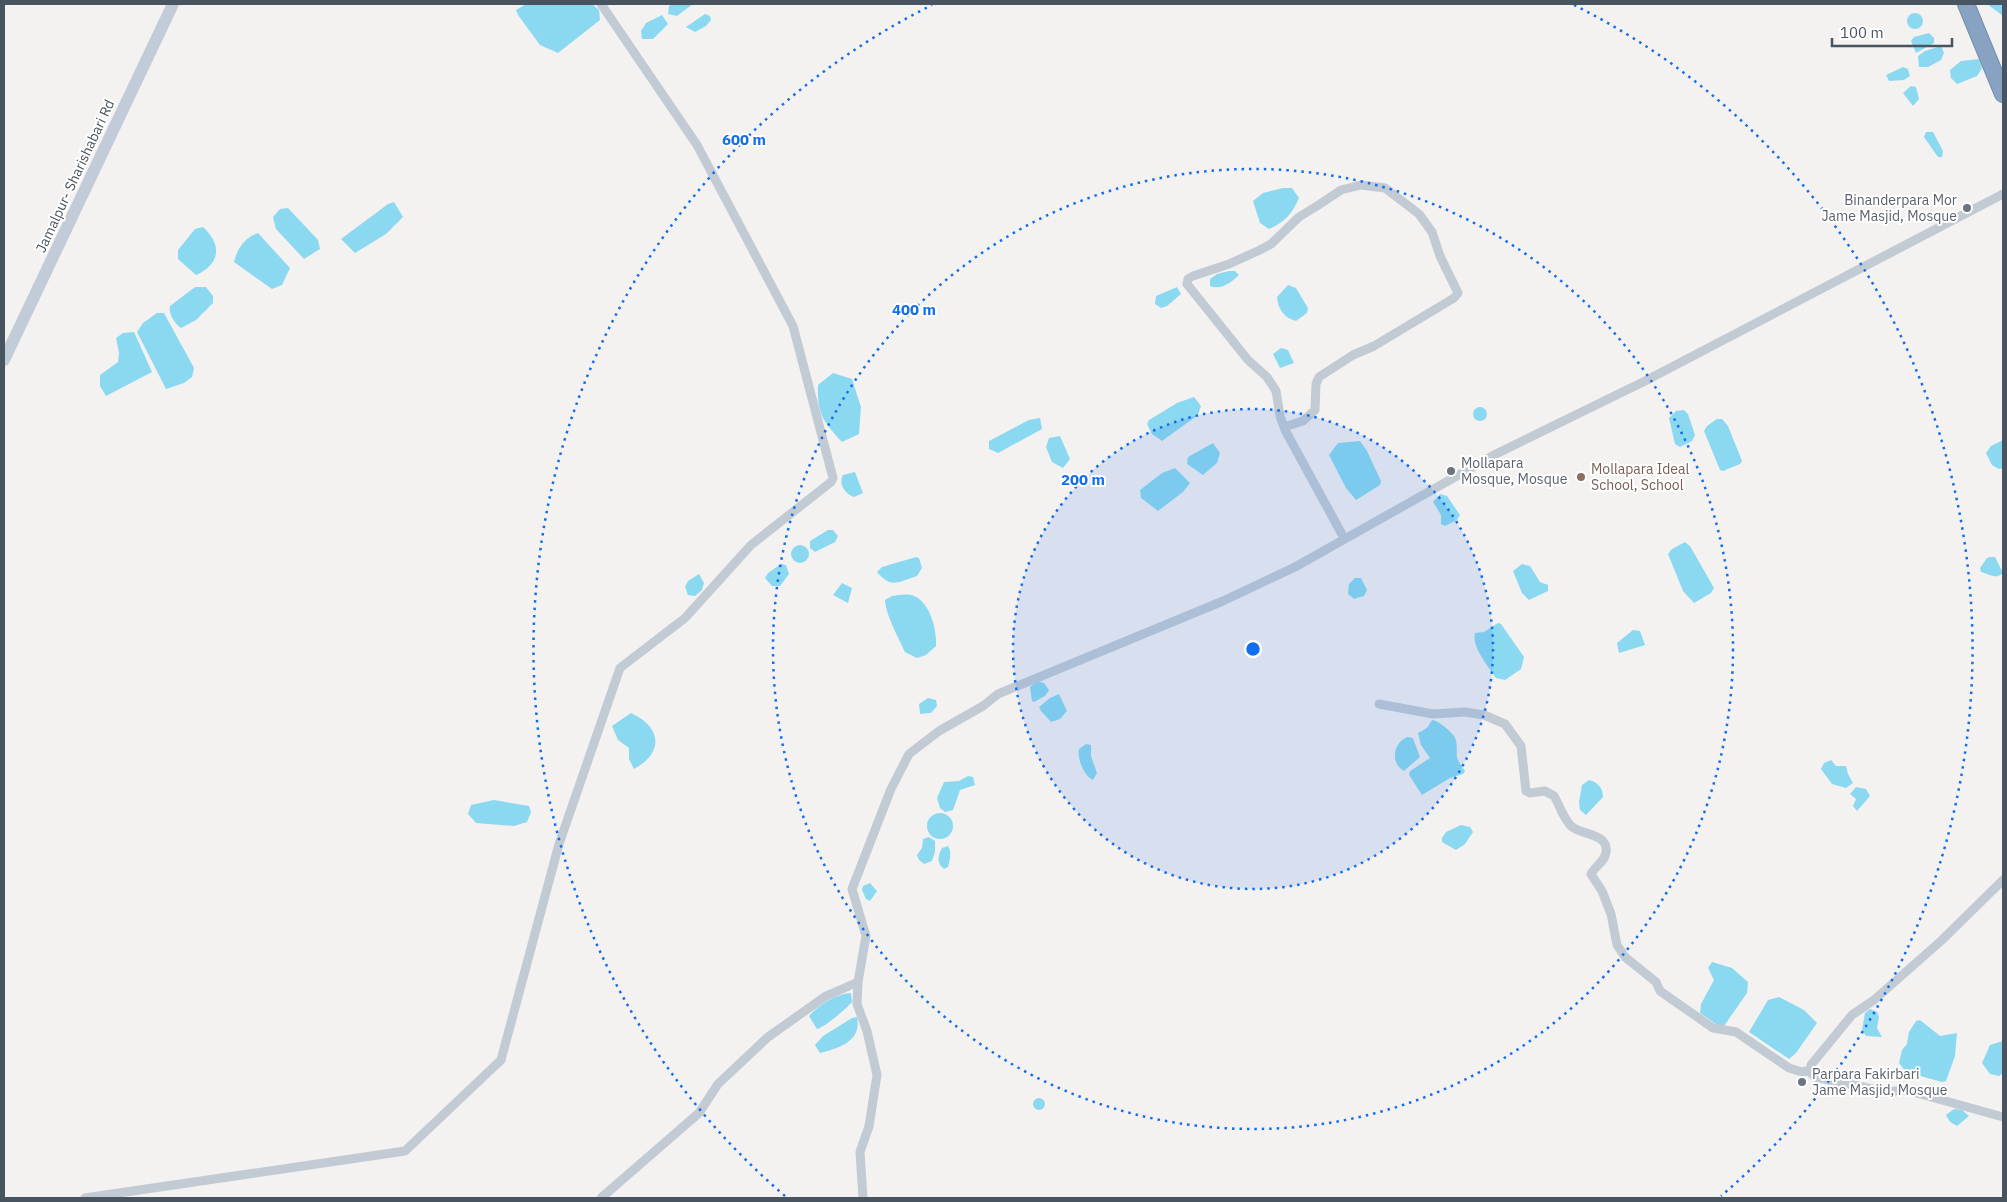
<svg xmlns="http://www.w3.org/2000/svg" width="2007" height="1202" font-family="'IBM Plex Sans',sans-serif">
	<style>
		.water { fill: #8bd9f0 }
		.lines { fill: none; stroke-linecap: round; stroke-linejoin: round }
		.highway-casing { stroke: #738ead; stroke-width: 18 }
		.street { stroke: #c2cbd3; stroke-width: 9 }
		.secondary { stroke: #c2ccd8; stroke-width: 12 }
		.highway { stroke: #88a3c1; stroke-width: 16 }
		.ring { fill: none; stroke: #126eed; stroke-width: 2.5; stroke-dasharray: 2.5 5 }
		.worship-dot { fill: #6b7280; stroke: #fff; stroke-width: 2 }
		.education-dot { fill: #8d6e63; stroke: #fff; stroke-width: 2 }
		.labels { text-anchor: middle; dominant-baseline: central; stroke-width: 4; stroke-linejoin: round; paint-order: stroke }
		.street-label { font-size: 14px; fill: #485460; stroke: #fff }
		.worship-label { font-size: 14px; fill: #5b616d; stroke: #fff; text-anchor: start }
		.education-label { font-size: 14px; fill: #785e54; stroke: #fff; text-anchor: start }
		.centre { fill: #126eed; stroke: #fff; stroke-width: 2.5 }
		.ring-label { font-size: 15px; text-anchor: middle; font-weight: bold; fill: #126eed; stroke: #fff; stroke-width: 4; stroke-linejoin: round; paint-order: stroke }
	</style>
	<rect width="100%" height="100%" fill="#f4f1f1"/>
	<path class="water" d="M526 4H592L599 10 600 20 558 53 540 45 518 15 516 10Z
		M673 4H693L677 16 668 14 669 6Z
		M1987 4H2003V16Z
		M1907 21a8 8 0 1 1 16 0a8 8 0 1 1-16 0Z
		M705 14 710 16 711 20 706 26 695 32 686 27Z
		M662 15 668 24 653 39H642L641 31 646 23Z
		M1929 33 1934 38V43L1916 53 1911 41 1914 37Z
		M1941 46 1944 53 1941 60 1928 67H1919L1918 56 1925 51Z
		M1979 59 1982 68 1977 76 1957 84 1951 78 1950 70 1961 61Z
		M1903 67 1908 69 1910 76 1904 80 1889 81 1886 75Z
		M1911 86 1916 87 1919 99 1913 106 1903 93Z
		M1926 132H1933L1943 151 1942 157H1938L1924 137Z
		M1283 188H1292L1299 198C1292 214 1285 222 1269 229L1260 223 1253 201 1263 193Z
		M394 202 403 217 386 234 355 253 341 239 388 204Z
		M288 208 318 240 320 249 304 259 276 229 273 217 280 209Z
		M203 227C222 244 221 264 196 275L178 259V250L195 229Z
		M258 233 290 268 282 285 272 289 234 262C238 247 245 238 258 233Z
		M1229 271H1235L1239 275C1231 283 1221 290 1210 286V279L1217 274Z
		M1288 285 1296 288 1308 308 1307 313 1296 321C1284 318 1278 309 1277 297Z
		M195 287H206L213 296V303L196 320 181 328C175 324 168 313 170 306Z
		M1177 287 1181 294 1167 306 1161 308 1155 304 1156 296Z
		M157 313H164L194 368 192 377 184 383 166 389 137 332 143 323Z
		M134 332 152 372 106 396 100 386V375L118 362 119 353 116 338 123 333Z
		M1281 348 1288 350 1294 363 1280 368 1273 354Z
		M833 373 852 379 861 407 859 434 842 442C823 421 817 414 818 385Z
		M1194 397 1201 406 1198 415 1162 441 1152 434 1147 424 1149 420 1177 403Z
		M1473 414a7 7 0 1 1 14 0a7 7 0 1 1-14 0Z
		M1684 410 1688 414 1695 435 1692 441 1680 447 1675 444 1669 418 1676 411Z
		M1040 418 1042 429 998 453 989 449V441L1029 420Z
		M1717 419H1722L1728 426 1742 461 1740 464 1723 471 1720 470 1704 431 1707 426Z
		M1060 436 1070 459 1063 468 1052 462 1046 447 1049 438Z
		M2003 440V468L1999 469 1992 465 1986 453 1991 446Z
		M1360 441 1367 451 1381 481 1380 485 1356 500 1346 488 1329 455 1338 443Z
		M1213 443 1220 453 1217 463 1203 475 1187 464 1188 457Z
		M1175 468 1190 483 1183 492 1158 511 1141 498 1140 490 1162 473Z
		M855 472 863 493 854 497C845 494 838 484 843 475Z
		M1440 494 1447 496 1460 515 1457 520 1445 526 1441 524V515L1433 502Z
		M828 530H833L838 536 835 542 815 552 810 548V541Z
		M1685 542 1690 546 1714 588 1711 593 1694 603 1683 591 1668 554 1672 549Z
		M791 554a9 9 0 1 1 18 0a9 9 0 1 1-18 0Z
		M916 557 919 558 922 568 917 576C898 582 891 589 877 572L882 567Z
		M1990 557H1995L2003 573C1995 580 1990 574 1981 572L1980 568 1987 558Z
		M781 564 786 565 789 574 780 586H772L765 578 768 573Z
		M1522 564 1530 566 1540 582 1548 585V591L1529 600 1522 593 1513 571Z
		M699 574 704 583 702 590 695 596 688 595 685 587 688 581Z
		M1355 578H1361L1367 590 1364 596 1354 599 1348 594 1349 584Z
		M842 583 852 588 848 603 833 595Z
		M892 596C899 595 910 593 916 597 931 605 937 631 936 646L926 655 917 658 905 652C899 639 885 613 885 600Z
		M1498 623 1501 624 1524 657 1521 669 1505 680 1496 678C1489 668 1471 646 1475 633L1484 632Z
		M1633 630 1640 631 1645 645 1619 653 1617 643Z
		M1037 681 1044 683 1049 690 1045 696 1034 702 1032 701 1030 687Z
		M1059 694 1067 711 1060 719 1051 722 1041 711 1039 707 1050 698Z
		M928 698 936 700 937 706 931 713 920 714 919 704Z
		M631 713C662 727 664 753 634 769L629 759V748L618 740 612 726Z
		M1432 720C1438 720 1455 734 1456 740 1459 758 1452 753 1465 771L1463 774 1450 778 1422 795 1409 775 1410 771 1430 758 1421 745 1418 733 1427 728Z
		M1407 737 1413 738 1420 757 1404 771C1390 763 1393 743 1407 737Z
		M1086 744 1091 745V756L1097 773 1093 780C1084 776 1077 759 1079 749Z
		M1831 760 1836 766H1846L1848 774 1853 783 1846 788 1832 784 1821 769 1824 763Z
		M968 776 973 777 975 785 960 790 953 810 945 812 940 808 937 798 944 782 959 781Z
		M1589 780C1598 782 1603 788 1603 797L1586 815 1580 810 1579 802 1582 785Z
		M1856 787 1866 789 1870 796 1857 811 1853 806 1856 799 1850 794Z
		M494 800 529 806 531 812 527 822 514 826 476 823 468 814 471 805Z
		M927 826a13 13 0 1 1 26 0a13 13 0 1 1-26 0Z
		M1461 825 1470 827 1473 832 1465 844 1456 850 1442 842V838L1446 832Z
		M929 837 935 841V852L932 861 924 864 919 860 917 855 922 848 923 839Z
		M948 846C952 852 950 860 948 867L944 869C936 863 938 855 942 848Z
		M870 883 877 891 870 901 866 899 862 890 863 886Z
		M1712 962 1732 968 1748 982 1747 993 1724 1026H1719L1700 1013 1701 1004 1714 980 1708 968Z
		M851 993 852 1002C846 1009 825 1027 817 1029L809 1016C819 1005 835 994 851 993Z
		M1779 997 1804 1010 1817 1023 1796 1053 1789 1059 1749 1032 1768 1000Z
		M1870 1009 1877 1012 1879 1017 1877 1028 1882 1037 1866 1036 1862 1030 1865 1013Z
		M857 1017C862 1042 838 1048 820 1053L815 1045 823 1036 852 1018Z
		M1920 1020 1940 1036 1957 1033 1955 1056 1946 1081 1942 1082 1906 1072 1899 1063 1902 1050 1907 1044 1909 1032 1916 1021Z
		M2003 1041V1073L1999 1076 1990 1074 1982 1063 1990 1045Z
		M1033 1104a6 6 0 1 1 12 0a6 6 0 1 1-12 0Z
		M1954 1109 1962 1110 1969 1116 1957 1126 1950 1122 1946 1115Z"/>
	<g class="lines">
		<defs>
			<path id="highway" d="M1966 4 2003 94"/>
		</defs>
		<use href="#highway" class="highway-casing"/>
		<path class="street" d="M1284 427 1303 421 1315 410 1316 384 1319 377 1353 355 1374 346 1454 298 1458 293 1440 256 1432 232 1419 214 1385 188 1361 185 1341 190 1317 206 1299 217 1271 244 1260 250 1229 264 1193 276 1188 279 1187 284 1248 360 1267 377 1276 391 1280 416 1285 430 1344 538
			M1379 704 1433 714 1465 712 1484 715 1505 724 1521 746 1526 791 1530 793 1545 791 1554 796C1560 806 1563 818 1571 826 1580 835 1609 833 1606 852 1605 862 1595 866 1591 874L1602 891 1611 914 1617 945 1625 957 1656 982 1660 991 1713 1028 1736 1032 1789 1068 1802 1072 1811 1070
			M2003 880 1942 940 1874 1000 1852 1015 1811 1065V1073L1815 1077 1886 1092 1906 1090 2003 1117
			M858 982 857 1004 867 1031 877 1075 869 1126 860 1152 863 1198
			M85 1198 405 1151 501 1060 559 844 620 668 685 618 751 545 831 482 833 478 793 326 697 145 601 4
			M601 1198 699 1113 718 1084 768 1037 826 996 858 982 866 936 852 889 891 789 909 754 939 731 983 706 998 694 1223 601 1295 567 1496 454 1645 381 2003 194"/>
		<path class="secondary" d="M4 360 173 4"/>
		<use href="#highway" class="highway"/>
	</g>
	<circle cx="1253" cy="649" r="240" fill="#126eed" fill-opacity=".12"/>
	<g class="ring">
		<circle cx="1253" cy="649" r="240"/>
		<circle cx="1253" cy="649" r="480"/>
		<path d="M785 1196A720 720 0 0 1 932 5M1574 5A720 720 0 0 1 1721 1196"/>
	</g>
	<g class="worship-dot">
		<circle cx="1967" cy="208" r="5"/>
		<circle cx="1451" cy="471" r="5"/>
		<circle cx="1802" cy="1082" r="5"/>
	</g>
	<circle class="education-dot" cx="1581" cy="477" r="5"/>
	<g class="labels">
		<g class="street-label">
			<text transform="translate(75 176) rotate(-65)">Jamalpur- Sharishabari Rd</text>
		</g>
		<g class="worship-label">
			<text x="1957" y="200" text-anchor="end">Binanderpara Mor<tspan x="1957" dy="16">Jame Masjid, Mosque</tspan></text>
			<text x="1461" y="463">Mollapara<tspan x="1461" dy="16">Mosque, Mosque</tspan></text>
			<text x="1812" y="1074">Parpara Fakirbari<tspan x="1812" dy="16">Jame Masjid, Mosque</tspan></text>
		</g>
		<g class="education-label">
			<text x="1591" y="469">Mollapara Ideal<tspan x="1591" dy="16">School, School</tspan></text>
		</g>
	</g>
	<circle cx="1253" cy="649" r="8" class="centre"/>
	<g class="ring-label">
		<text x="744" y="145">600 m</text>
		<text x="914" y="315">400 m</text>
		<text x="1083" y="485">200 m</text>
	</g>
	<rect width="2007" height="1202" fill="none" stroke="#485460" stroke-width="10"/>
	<path d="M1832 38v8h120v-8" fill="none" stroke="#485460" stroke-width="2.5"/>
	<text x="1840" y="38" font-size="15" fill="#485460" stroke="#ffffff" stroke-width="4" paint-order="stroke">100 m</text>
</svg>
